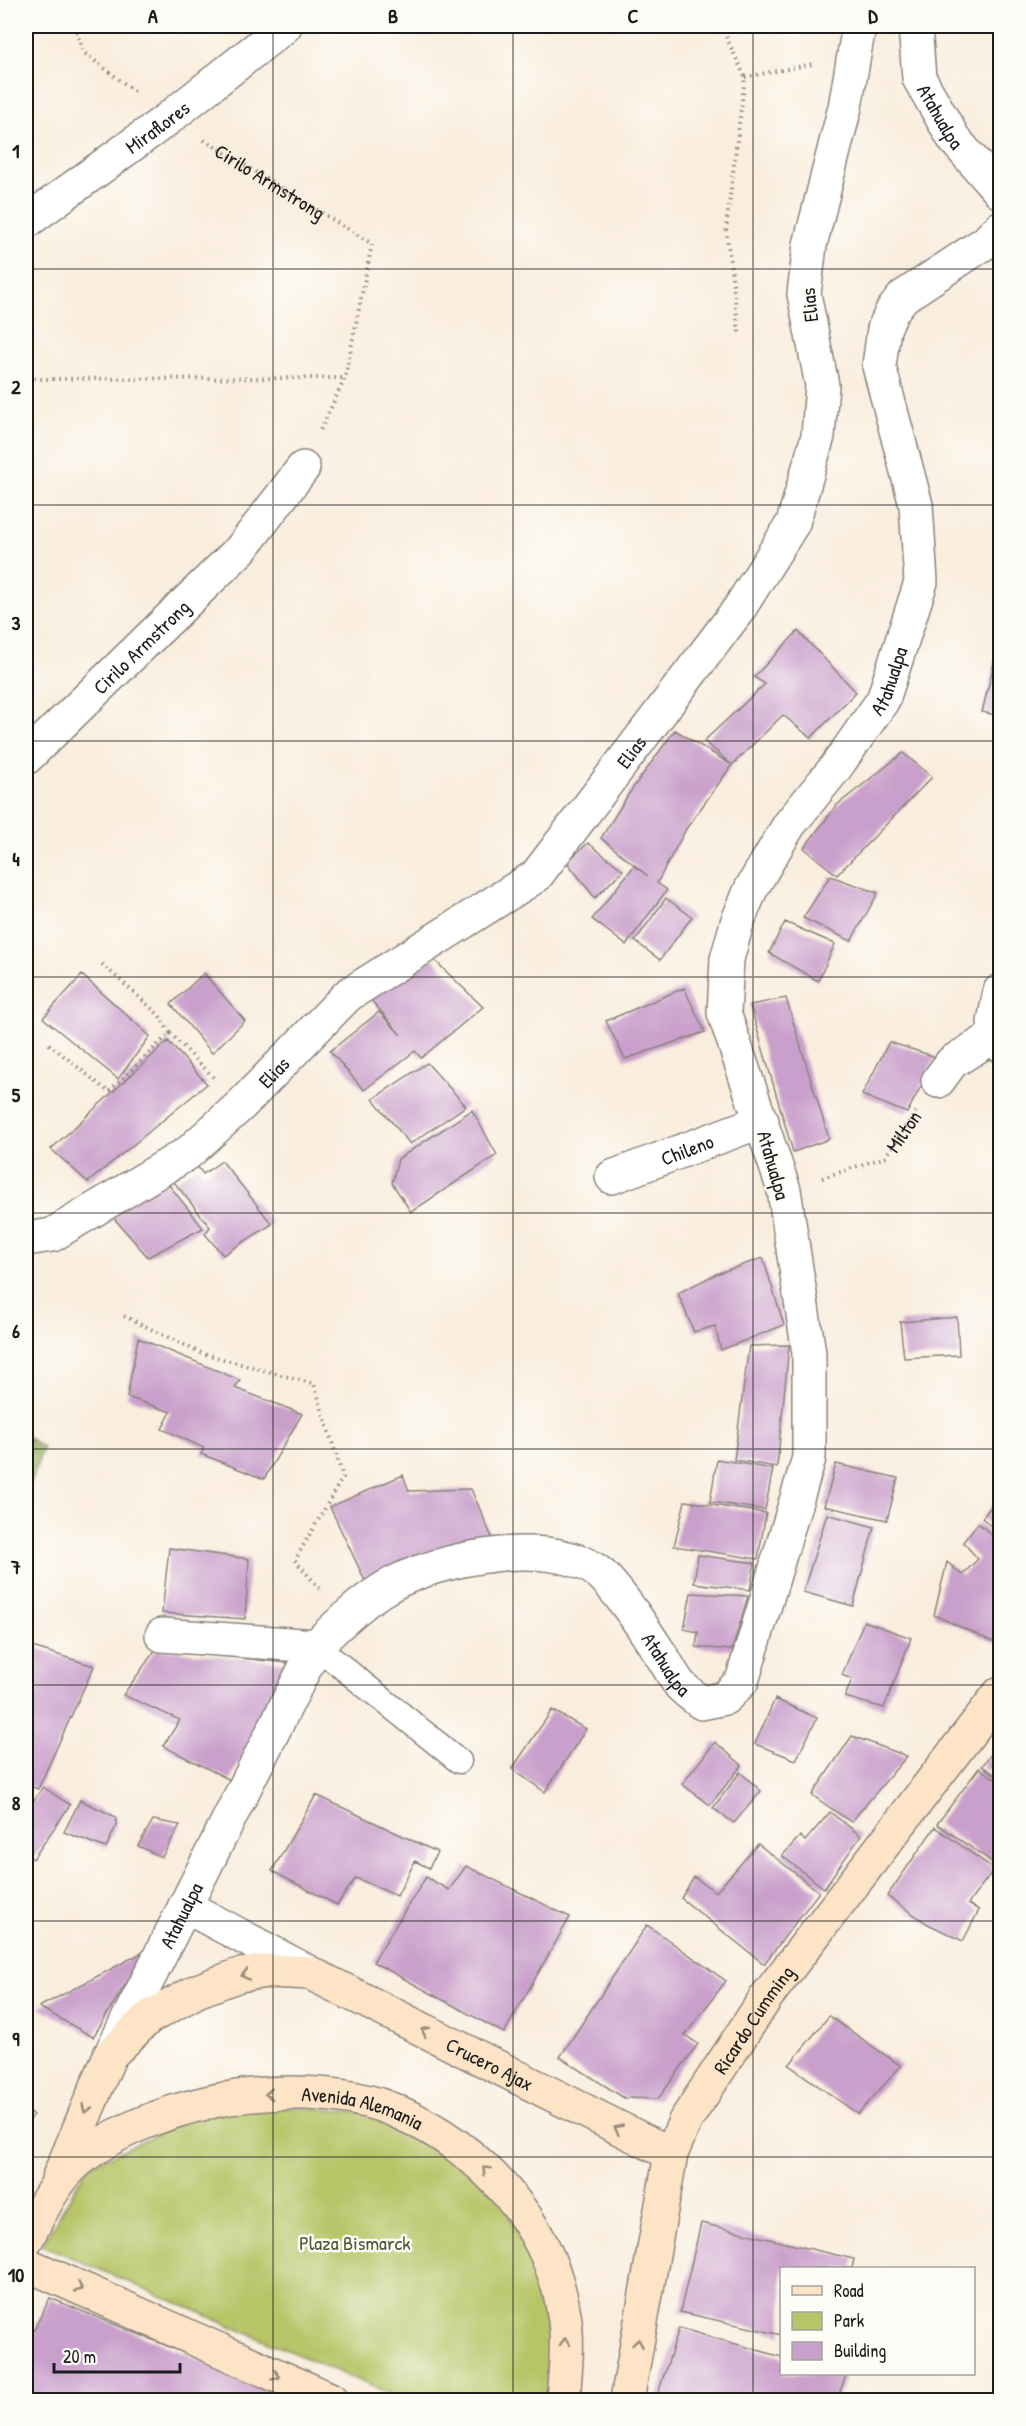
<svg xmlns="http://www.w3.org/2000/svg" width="1026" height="2426" font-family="'Patrick Hand',sans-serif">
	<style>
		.green { fill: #b7c568; stroke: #6a7042; stroke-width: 1.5 }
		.forest { fill: #91aa5c; stroke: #56633c; stroke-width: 1.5 }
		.building { fill: #c99fcb }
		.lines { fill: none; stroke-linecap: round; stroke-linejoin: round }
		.lane-casing { stroke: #8a847c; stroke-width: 27 }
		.street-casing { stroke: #8a847c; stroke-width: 36 }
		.secondary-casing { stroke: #8a847c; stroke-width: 36 }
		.path { stroke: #8a847c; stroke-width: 4; stroke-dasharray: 1.5 4.5; stroke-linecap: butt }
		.lane { stroke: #fff; stroke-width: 24 }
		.street { stroke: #fff; stroke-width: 33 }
		.secondary { stroke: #fee4c6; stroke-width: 33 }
		.oneway { stroke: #988a7a }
		.grid { fill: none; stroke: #1c1c1c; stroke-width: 1.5; stroke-opacity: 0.55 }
		.labels { text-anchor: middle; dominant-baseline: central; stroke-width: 5; stroke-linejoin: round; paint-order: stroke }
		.street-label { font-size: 20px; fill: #1c1c1c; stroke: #fdfcf7 }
		.park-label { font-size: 20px; fill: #525737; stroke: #fdfcf7 }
		.neatline { fill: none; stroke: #1c1c1c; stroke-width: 2 }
		.grid-label { font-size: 20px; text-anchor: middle; font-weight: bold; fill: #1c1c1c }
	</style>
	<rect width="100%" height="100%" fill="#fdfcf7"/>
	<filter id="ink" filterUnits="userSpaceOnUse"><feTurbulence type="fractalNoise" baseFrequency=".0167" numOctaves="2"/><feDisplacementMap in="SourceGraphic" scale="12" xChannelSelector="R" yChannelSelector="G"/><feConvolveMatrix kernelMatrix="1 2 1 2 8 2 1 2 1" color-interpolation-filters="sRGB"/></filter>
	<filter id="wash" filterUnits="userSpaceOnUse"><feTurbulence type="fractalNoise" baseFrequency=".008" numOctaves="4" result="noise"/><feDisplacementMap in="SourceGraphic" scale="24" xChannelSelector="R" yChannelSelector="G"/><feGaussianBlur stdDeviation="1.35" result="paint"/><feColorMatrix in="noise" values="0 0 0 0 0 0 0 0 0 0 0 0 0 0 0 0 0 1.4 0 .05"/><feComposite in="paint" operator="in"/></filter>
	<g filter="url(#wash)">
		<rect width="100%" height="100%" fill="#f9eddd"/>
		<path class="green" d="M227 2102 375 2113 437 2140 503 2202 529 2259 547 2306 554 2369 546 2400H404L42 2245 88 2166Z"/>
		<path class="forest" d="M26 1436 43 1448 26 1497Z"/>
		<g id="blocks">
			<path class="building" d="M798 631 856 692 811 738 783 715 732 765 704 741 765 684 754 677Z
				M1000 639V716L982 712Z
				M675 730 732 765 686 829 657 883 667 890 626 945 592 919 634 866 648 876 601 838 630 792Z
				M903 753 932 777 837 875 804 848 837 805Z
				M588 843 623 870 595 898 567 862Z
				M830 876 878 893 851 941 803 918Z
				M666 898 692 917 660 960 635 941Z
				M785 922 835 944 818 981 769 953Z
				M425 951 483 1007 421 1058 415 1051 364 1090 330 1051 379 1012 401 1035 365 993Z
				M204 973 245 1021 212 1053 171 1004Z
				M82 975 150 1036 118 1079 43 1018Z
				M684 988 705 1032 625 1059 606 1021Z
				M786 998 829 1139 793 1152 750 1005Z
				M168 1041 207 1084 88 1182 51 1149Z
				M889 1042 936 1057 907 1113 862 1095Z
				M427 1063 466 1106 410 1144 373 1099Z
				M472 1110 497 1155 411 1212 392 1183 398 1159Z
				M222 1161 272 1224 223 1255 205 1234 210 1227 174 1182 197 1166 203 1174Z
				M162 1176 203 1228 148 1257 112 1216Z
				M763 1258 784 1325 721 1350 715 1326 694 1332 678 1293 716 1274Z
				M957 1317 959 1355 904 1358 900 1322Z
				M138 1338 240 1380 235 1388 302 1414 264 1479 201 1454 204 1448 162 1429 171 1412 127 1397Z
				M789 1345 777 1467 734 1460 749 1346Z
				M717 1459 773 1469 765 1510 710 1502Z
				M836 1464 898 1478 887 1520 824 1506Z
				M403 1475 409 1491 471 1489 494 1542 422 1554 370 1591 330 1507Z
				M996 1500 1000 1503V1534L982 1518Z
				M685 1501 766 1513 758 1559 674 1546Z
				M827 1514 874 1527 853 1606 803 1592Z
				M978 1523 1000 1542V1645L934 1615 947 1562 962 1575 978 1559 963 1542Z
				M169 1548 249 1559 245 1619 162 1613Z
				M698 1555 755 1563 750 1590 694 1583Z
				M691 1593 748 1596 732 1650 696 1647 698 1632 684 1629Z
				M864 1621 911 1638 884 1708 845 1697 852 1679 842 1675Z
				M26 1645 94 1666 38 1789 26 1785Z
				M156 1649 288 1663 230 1780 163 1746 180 1720 123 1695Z
				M775 1699 817 1718 796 1760 755 1744Z
				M552 1710 586 1729 545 1792 512 1769Z
				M852 1736 907 1756 851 1822 812 1795Z
				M715 1742 742 1765 710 1805 682 1784Z
				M1000 1743V1778L982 1766Z
				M979 1768 1000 1782V1867L937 1824Z
				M740 1772 761 1791 734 1823 713 1808Z
				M43 1787 70 1805 33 1859 26 1853V1812Z
				M316 1795 424 1846 437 1852 429 1868 415 1861 397 1896 356 1878 337 1905 272 1871Z
				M80 1800 116 1817V1826L106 1848 64 1832Z
				M830 1812 861 1836 824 1888 782 1856 800 1836 805 1841Z
				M153 1820 180 1825 162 1857 138 1846Z
				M935 1827 994 1869 968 1904 979 1910 963 1941 928 1924 887 1896Z
				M758 1844 819 1892 764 1964 681 1898 694 1877 716 1892Z
				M466 1866 570 1917 504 2033 373 1962 426 1877 449 1890Z
				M647 1925 726 1981 685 2035 698 2044 658 2099 624 2098 560 2057Z
				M147 1950 93 2037 39 2007Z
				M829 2016 901 2066 858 2114 789 2065Z
				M26 2110 33 2115 26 2127Z
				M701 2223 854 2259 852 2268H782V2335L680 2312Z
				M50 2298 294 2398 293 2400H26V2345Z
				M679 2328 782 2357V2374L846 2375 837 2400H656Z"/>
		</g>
	</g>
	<g filter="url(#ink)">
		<use href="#blocks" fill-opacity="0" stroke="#8a847c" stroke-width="1.5"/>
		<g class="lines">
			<defs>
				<path id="lane" d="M316 1646 459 1761"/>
				<g id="street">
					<path id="s3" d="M915 26 919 78 954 139 1000 192"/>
					<path id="s4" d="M26 222 169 118 285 26"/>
					<path id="s5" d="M26 758 241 549 303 468"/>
					<path d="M1000 991 994 1022 1000 1045"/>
					<path d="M938 1081 952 1062 996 1035"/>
					<path id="s6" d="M612 1177 762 1121"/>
					<path id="s7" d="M26 1239 52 1235 188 1153 242 1104 348 995 536 876 739 609 793 523 818 436 822 385 804 294 810 245 845 107 859 26"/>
					<path d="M162 1635 316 1646"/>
					<path d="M185 1906 310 1973"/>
					<path id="s8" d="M113 2049 316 1646C337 1625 360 1603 385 1588 434 1558 561 1532 605 1578 626 1601 644 1629 661 1655 668 1665 673 1677 681 1686 687 1692 695 1698 702 1703L725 1698 742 1681 809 1458V1353L784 1190 724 1013 727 959 737 923 751 889 789 825 836 767 883 700 921 582 916 505 879 366 884 329 892 311 903 297 986 242 1000 228"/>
				</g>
				<g id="secondary">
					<path id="s9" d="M58 2179 110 2055 148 2018 197 1991 239 1975 269 1971 310 1973 671 2154"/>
					<path id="s10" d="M26 2240C40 2214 53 2184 75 2164 110 2132 165 2112 210 2102 266 2089 345 2088 398 2112 481 2148 550 2223 564 2314 569 2342 565 2373 563 2400"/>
					<path d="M26 2264 332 2400"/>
					<path id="s11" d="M627 2400 671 2154 685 2121 767 1996 1000 1693"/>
				</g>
			</defs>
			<use href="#lane" class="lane-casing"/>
			<use href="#street" class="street-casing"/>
			<use href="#secondary" class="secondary-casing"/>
			<g class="path">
				<path d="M75 26 83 52 137 93"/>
				<path d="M721 26 745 77 726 228 739 333"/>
				<path d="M745 77 813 64"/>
				<path id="s1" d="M204 140 372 244 345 378 319 433"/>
				<path d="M26 372 31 379 345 378"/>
				<path d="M102 964 159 1015 170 1033"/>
				<path d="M49 1044 109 1092 170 1033 215 1079"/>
				<path id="s2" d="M822 1178 885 1157 916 1112"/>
				<path d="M124 1316 201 1353 314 1384 343 1477 295 1560 320 1589"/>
			</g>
			<use href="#lane" class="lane"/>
			<use href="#street" class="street"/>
			<use href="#secondary" class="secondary"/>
		</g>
		<defs><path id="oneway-chevron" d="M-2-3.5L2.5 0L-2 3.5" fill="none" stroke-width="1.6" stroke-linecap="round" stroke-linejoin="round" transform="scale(1.5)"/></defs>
		<g class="oneway">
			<use href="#oneway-chevron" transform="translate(245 1975) rotate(169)"/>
			<use href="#oneway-chevron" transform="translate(425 2031) rotate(-153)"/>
			<use href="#oneway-chevron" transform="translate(269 2094) rotate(177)"/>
			<use href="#oneway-chevron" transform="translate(86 2109) rotate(114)"/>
			<use href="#oneway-chevron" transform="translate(618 2129) rotate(-155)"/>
			<use href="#oneway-chevron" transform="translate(486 2170) rotate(-135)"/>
			<use href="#oneway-chevron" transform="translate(79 2288) rotate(24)"/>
			<use href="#oneway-chevron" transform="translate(565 2342) rotate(-91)"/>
			<use href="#oneway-chevron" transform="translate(638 2343) rotate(-80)"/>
			<use href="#oneway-chevron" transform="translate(276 2376) rotate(24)"/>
		</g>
	</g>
	<path class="grid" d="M273 26V2400M513 26V2400M753 26V2400M26 269H1000M26 505H1000M26 741H1000M26 977H1000M26 1213H1000M26 1449H1000M26 1685H1000M26 1921H1000M26 2157H1000"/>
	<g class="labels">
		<g class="street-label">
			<text stroke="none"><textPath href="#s3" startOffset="96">Atahualpa</textPath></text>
			<text stroke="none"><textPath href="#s4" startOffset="162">Miraflores</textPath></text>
			<text stroke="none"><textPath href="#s1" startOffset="78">Cirilo Armstrong</textPath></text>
			<text transform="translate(809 305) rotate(-96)">Elias</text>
			<text stroke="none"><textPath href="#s5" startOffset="160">Cirilo Armstrong</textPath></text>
			<text stroke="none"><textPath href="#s8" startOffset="2049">Atahualpa</textPath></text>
			<text stroke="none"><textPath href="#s7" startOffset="789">Elias</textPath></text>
			<text stroke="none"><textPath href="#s7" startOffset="303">Elias</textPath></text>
			<text stroke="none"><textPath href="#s2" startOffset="98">Milton</textPath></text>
			<text stroke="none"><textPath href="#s6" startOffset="80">Chileno</textPath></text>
			<text transform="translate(774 1165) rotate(74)">Atahualpa</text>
			<text stroke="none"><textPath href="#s8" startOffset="879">Atahualpa</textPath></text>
			<text stroke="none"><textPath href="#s8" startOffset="150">Atahualpa</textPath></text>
			<text stroke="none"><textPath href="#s11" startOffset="408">Ricardo Cumming</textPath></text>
			<text stroke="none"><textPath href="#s9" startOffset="561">Crucero Ajax</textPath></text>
			<text stroke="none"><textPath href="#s10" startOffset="396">Avenida Alemania</textPath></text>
		</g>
		<g class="park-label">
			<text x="355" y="2242">Plaza Bismarck</text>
		</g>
	</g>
	<rect width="1026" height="2426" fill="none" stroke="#fdfcf7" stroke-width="66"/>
	<rect x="780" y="2267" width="195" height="108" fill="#fdfcf7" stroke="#a3a29f" stroke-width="1.5"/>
	<rect x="792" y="2286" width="30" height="9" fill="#fee4c6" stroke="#a3a29f" stroke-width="1.5"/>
	<text x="834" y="2297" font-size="18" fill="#1c1c1c">Road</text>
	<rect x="792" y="2312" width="30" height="18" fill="#b7c568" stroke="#a3a29f" stroke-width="1.5"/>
	<text x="834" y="2327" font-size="18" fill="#1c1c1c">Park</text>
	<rect x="792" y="2342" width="30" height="18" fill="#c99fcb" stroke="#a3a29f" stroke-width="1.5"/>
	<text x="834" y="2357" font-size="18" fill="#1c1c1c">Building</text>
	<path d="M54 2363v9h126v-9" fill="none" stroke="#1c1c1c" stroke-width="3"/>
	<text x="63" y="2363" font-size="18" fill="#1c1c1c" stroke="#fdfcf7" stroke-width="4.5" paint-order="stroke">20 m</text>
	<rect x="33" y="33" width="960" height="2360" class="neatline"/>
	<g class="grid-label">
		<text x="153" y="23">A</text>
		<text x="393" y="23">B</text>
		<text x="633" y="23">C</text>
		<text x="873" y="23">D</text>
		<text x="16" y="158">1</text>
		<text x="16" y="394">2</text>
		<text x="16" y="630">3</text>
		<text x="16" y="866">4</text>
		<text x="16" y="1102">5</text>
		<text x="16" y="1338">6</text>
		<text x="16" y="1574">7</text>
		<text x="16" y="1810">8</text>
		<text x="16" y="2046">9</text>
		<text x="16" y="2282">10</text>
	</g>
</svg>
